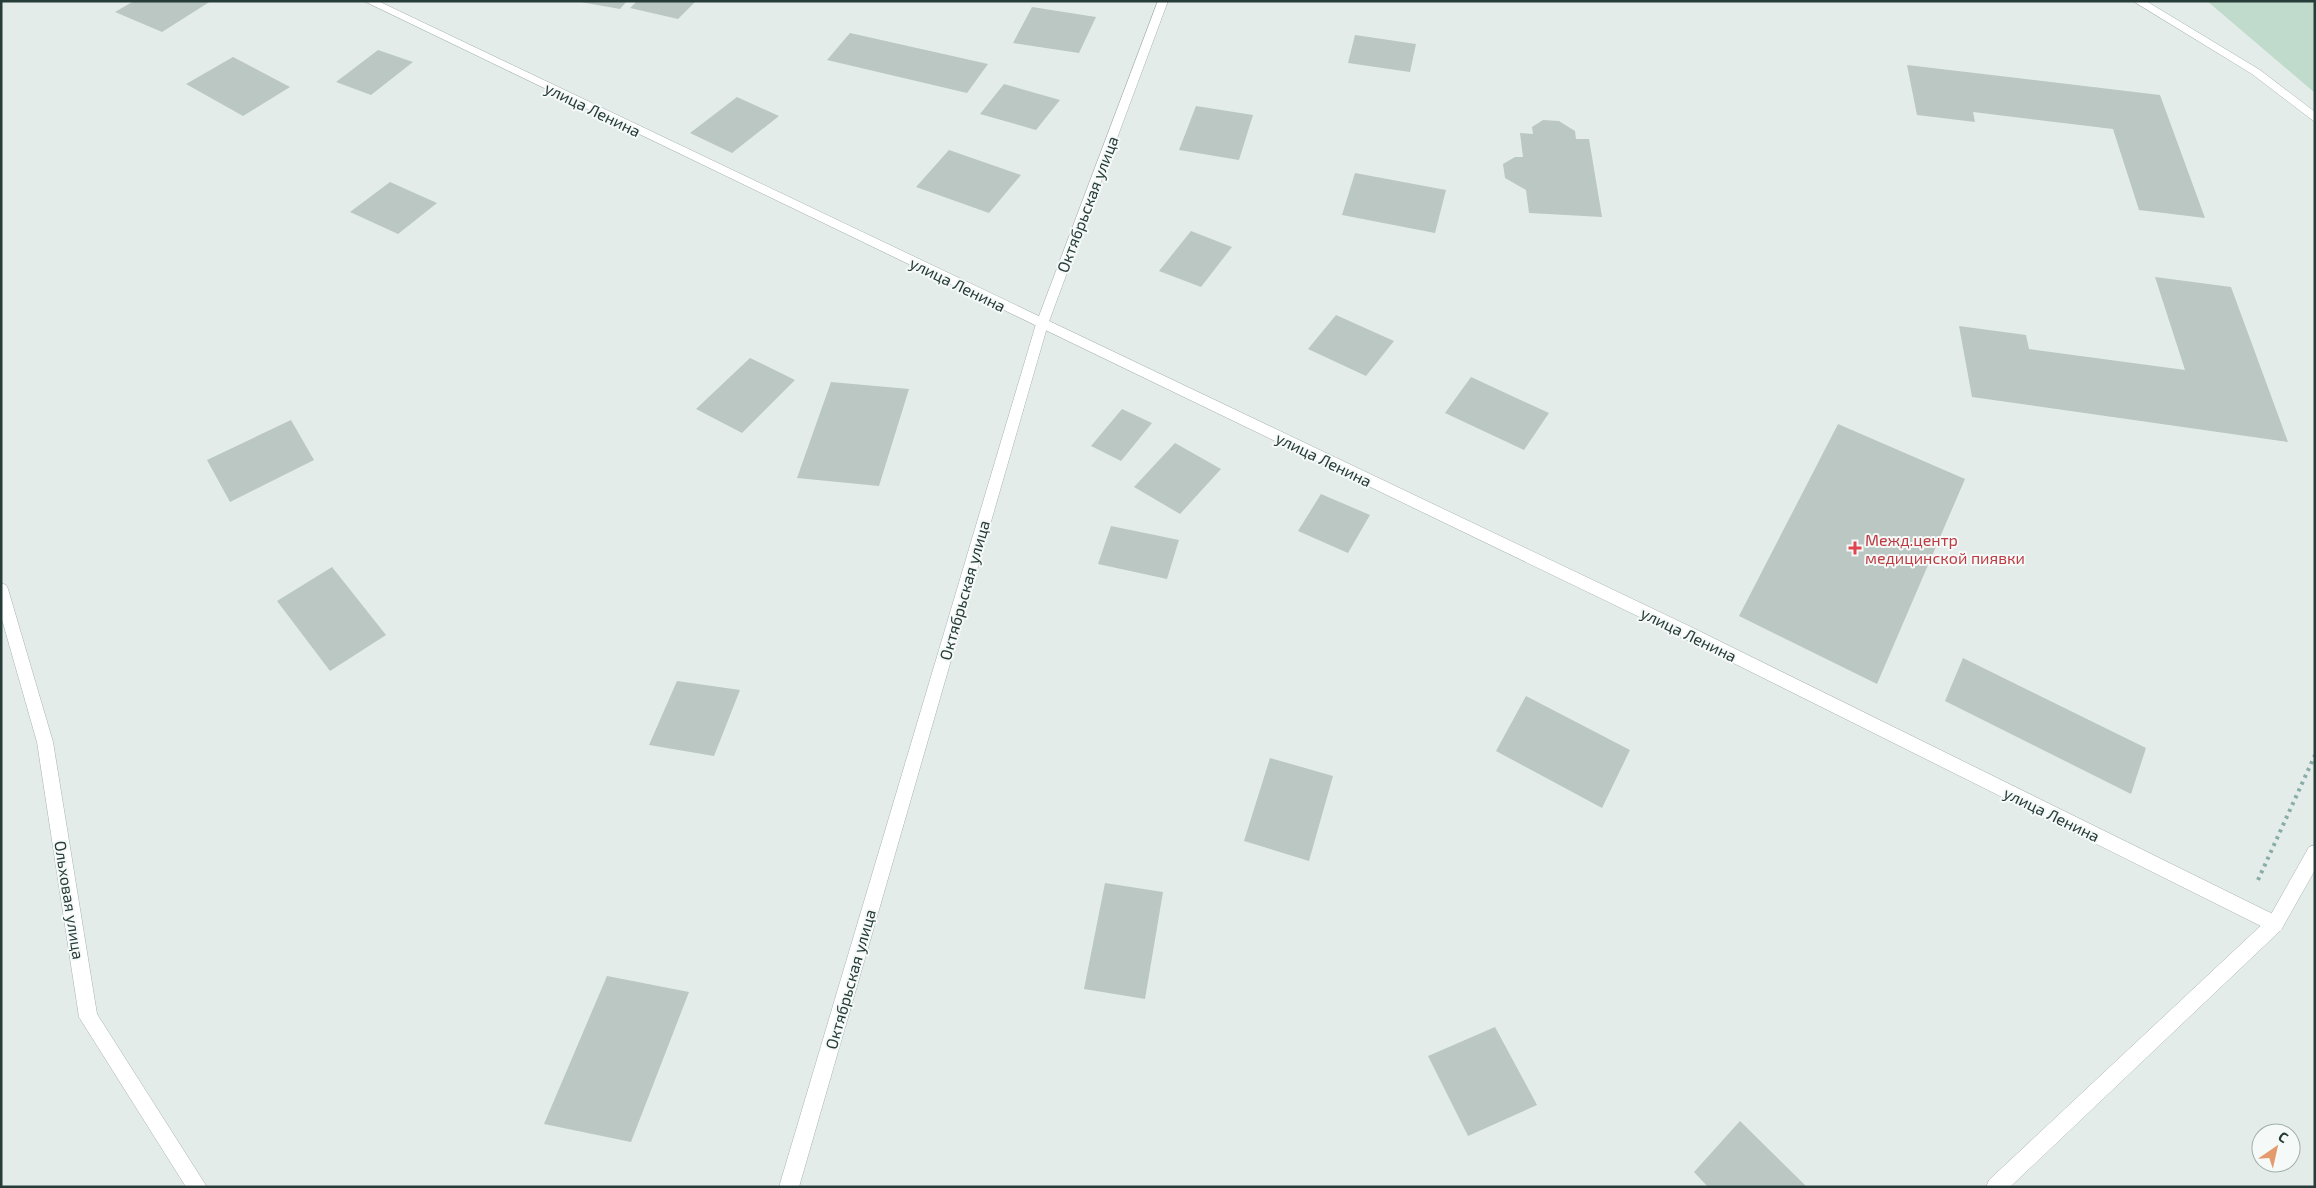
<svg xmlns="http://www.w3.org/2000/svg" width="2316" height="1188" font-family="'Exo 2',sans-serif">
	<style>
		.green { fill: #c0dbcb }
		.building { fill: #bac7c3 }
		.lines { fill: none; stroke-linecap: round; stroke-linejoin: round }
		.service-casing { stroke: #a7b4b1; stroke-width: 1 }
		.minor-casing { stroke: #a7b4b1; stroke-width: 1 }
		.tertiary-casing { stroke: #a7b4b1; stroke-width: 1 }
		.path { stroke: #88aca6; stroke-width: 4; stroke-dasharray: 3 4.5; stroke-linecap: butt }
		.service { fill: #fff; fill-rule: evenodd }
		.minor { fill: #fff; fill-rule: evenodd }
		.tertiary { fill: #fff; fill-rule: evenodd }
		.health-dot { fill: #e0444e; stroke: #f5f9f7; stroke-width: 2 }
		.labels { text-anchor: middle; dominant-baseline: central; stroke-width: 4; stroke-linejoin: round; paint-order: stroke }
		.street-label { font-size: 16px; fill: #263c39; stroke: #f5f9f7 }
		.health-label { font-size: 16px; fill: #be3a42; stroke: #f5f9f7; text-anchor: start }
	</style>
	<rect width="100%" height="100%" fill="#e4ecea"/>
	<path class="green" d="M2207 1H2315V93Z"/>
	<path class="building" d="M134 1H211L162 32 115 12Z
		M575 1H627L620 9Z
		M637 1H696L678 19 630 8Z
		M1032 7 1096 17 1079 53 1013 43Z
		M850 33 988 64 967 93 827 60Z
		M1355 35 1416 44 1410 72 1348 63Z
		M378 50 413 62 371 95 336 82Z
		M233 57 290 87 243 116 186 84Z
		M1907 65 2160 95 2205 218 2139 210 2113 129 1973 112 1975 122 1917 115Z
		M1004 84 1060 100 1036 130 980 114Z
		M737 97 779 116 732 153 690 133Z
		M1196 106 1253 115 1239 160 1179 150Z
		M1543 120 1559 121 1575 131 1576 139H1589L1602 217 1529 213 1526 190 1505 178 1503 164 1515 157H1523L1520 133 1533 134 1532 127Z
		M949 150 1021 175 989 213 916 187Z
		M1355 173 1446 190 1435 233 1342 215Z
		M390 182 437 203 398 234 350 212Z
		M1191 231 1232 247 1201 287 1159 271Z
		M2155 277 2231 287 2288 442 1972 397 1959 326 2026 335 2029 349 2185 370Z
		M1336 315 1394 341 1366 376 1308 349Z
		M750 358 795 380 742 433 696 409Z
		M1471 377 1549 413 1524 450 1445 413Z
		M831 382 909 389 879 486 797 478Z
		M1122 409 1152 423 1121 461 1091 446Z
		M291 420 314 460 230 502 207 460Z
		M1838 424 1965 479 1877 684 1739 616Z
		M1175 443 1221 469 1180 514 1134 487Z
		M1321 494 1370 515 1348 553 1298 531Z
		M1111 526 1179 540 1167 579 1098 564Z
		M332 567 386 635 330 671 277 601Z
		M1963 658 2146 748 2131 794 1945 701Z
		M677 681 740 690 714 756 649 745Z
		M1526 696 1630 750 1602 808 1496 751Z
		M1270 758 1333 776 1309 861 1244 841Z
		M1105 883 1163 892 1145 999 1084 989Z
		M607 976 689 992 631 1142 544 1124Z
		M1495 1027 1537 1105 1468 1136 1428 1056Z
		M1740 1121 1807 1187H1708L1694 1172Z"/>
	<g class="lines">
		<defs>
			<path id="service" d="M2133 1H2146L2260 70 2315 112V122L2252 74Z
				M2315 845V870L2281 930 2275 933 2269 930 2266 924 2269 918 2309 847Z"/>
			<path id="minor" d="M1158 1H1168L1048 324 799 1187H779L1036 324Z
				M1 583 6 585 8 589 53 742 97 1014 207 1187H186L79 1017 37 742 1 616Z
				M2275 915 2281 918 2284 924 2281 930 2010 1187H1986L1989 1180 2269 918Z"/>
			<path id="tertiary" d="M364 1H378L1689 626 2281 918 2284 924 2281 930 2275 933 2269 930 1679 636Z"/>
		</defs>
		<use href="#service" class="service-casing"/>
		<use href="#minor" class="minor-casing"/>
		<use href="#tertiary" class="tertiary-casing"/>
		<path class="path" d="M2258 880 2315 755"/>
		<use href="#service" class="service"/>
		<use href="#minor" class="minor"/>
		<use href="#tertiary" class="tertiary"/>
	</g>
	<path class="health-dot" d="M1852.5 540.5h5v5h5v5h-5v5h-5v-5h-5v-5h5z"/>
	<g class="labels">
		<g class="street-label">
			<text transform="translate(593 109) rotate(26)">улица Ленина</text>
			<text transform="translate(1087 204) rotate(-69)">Октябрьская улица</text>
			<text transform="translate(958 284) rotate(26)">улица Ленина</text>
			<text transform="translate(1324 459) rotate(26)">улица Ленина</text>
			<text transform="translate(964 590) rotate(-74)">Октябрьская улица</text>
			<text transform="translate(1689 634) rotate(26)">улица Ленина</text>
			<text transform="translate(2052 814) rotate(26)">улица Ленина</text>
			<text transform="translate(70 900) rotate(81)">Ольховая улица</text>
			<text transform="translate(850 979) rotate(-74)">Октябрьская улица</text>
		</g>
		<g class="health-label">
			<text x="1865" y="539">Межд.центр<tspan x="1865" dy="18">медицинской пиявки</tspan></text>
		</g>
	</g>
	<rect width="2316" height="1188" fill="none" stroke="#263c39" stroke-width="5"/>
	<g transform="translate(2276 1148) rotate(34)"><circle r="24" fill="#f5f9f7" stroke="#a2adab"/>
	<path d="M0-4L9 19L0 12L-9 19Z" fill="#e39a6c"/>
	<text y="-8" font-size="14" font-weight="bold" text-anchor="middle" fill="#263c39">С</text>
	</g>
</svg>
